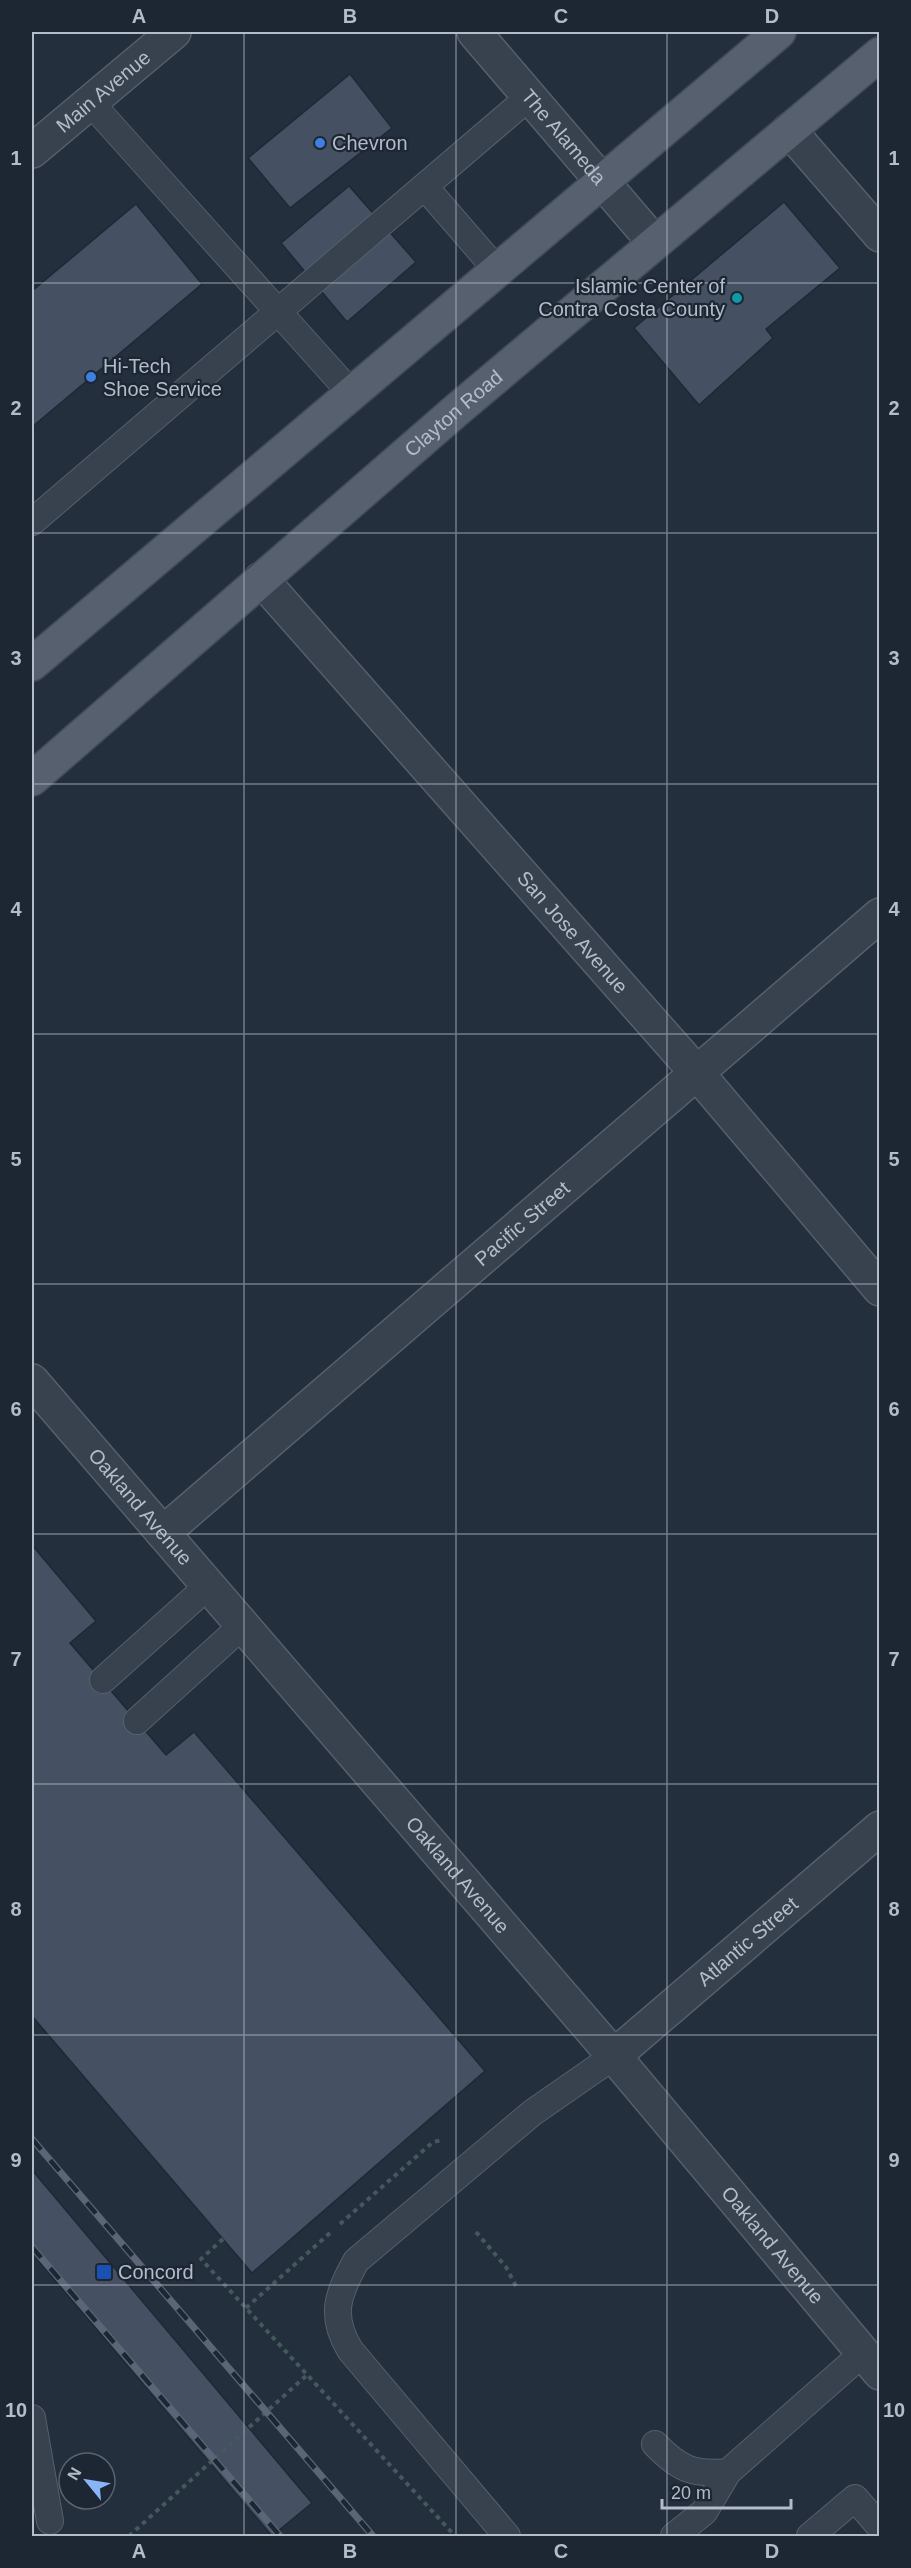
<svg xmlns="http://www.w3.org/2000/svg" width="911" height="2568" font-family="Arial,sans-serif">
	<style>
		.building { fill: #455162; stroke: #1f2835; stroke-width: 1.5 }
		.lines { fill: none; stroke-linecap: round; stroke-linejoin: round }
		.service-casing { stroke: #565f6c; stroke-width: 28 }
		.minor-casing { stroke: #565f6c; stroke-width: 36 }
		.primary-casing { stroke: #414a57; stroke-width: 36 }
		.path { stroke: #44595c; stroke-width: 4; stroke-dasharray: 4.5 4.5; stroke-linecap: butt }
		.service { stroke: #38414e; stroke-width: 26 }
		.minor { stroke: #38414e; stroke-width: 33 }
		.primary { stroke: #56606e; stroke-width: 33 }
		.rail-casing { stroke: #5a6575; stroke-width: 7 }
		.rail { stroke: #1d2633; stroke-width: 4.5; stroke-dasharray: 14; stroke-linecap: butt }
		.grid { fill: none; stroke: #b4bcc9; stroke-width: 1.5; stroke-opacity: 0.55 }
		.shop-dot { fill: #3f7fe0; stroke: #1d2633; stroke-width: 2 }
		.culture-dot { fill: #0f9aa8; stroke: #1d2633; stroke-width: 2 }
		.transit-dot { fill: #1a4fb4; stroke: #1d2633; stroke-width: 2 }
		.labels { text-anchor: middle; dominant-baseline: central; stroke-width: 4.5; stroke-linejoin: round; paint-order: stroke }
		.street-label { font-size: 20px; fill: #b4bcc9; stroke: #1d2633 }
		.poi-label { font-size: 20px; fill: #b4bcc9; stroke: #1d2633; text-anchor: start }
		.neatline { fill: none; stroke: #b4bcc9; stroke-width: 2 }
		.grid-label { font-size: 20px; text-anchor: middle; font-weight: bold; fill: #b4bcc9 }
	</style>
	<rect width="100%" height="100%" fill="#242f3e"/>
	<path class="building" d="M350 74 392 128 290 208 248 158Z
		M349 186 416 262 347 322 281 243Z
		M784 202 840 268 766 329 773 338 699 405 634 328Z
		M136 204 202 284 32 427V291Z
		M32 1545 96 1621 70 1643 166 1755 194 1732 485 2071 252 2273 32 2016Z
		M32 2170 312 2503 272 2536 32 2253Z"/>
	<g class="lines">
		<defs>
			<path id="service" d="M90 102 351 393
				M425 187 496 269
				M32 522 529 97
				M103 1680 208 1586
				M137 1721 243 1625
				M32 2418 50 2521
				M655 2444C679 2469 693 2475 728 2472
				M507 2536 350 2350C329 2315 338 2294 356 2261L532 2113 614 2056
				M674 2536 704 2512 728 2472 862 2354
				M810 2536 855 2498 880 2527"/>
			<g id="minor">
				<path id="s1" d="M474 32 654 242"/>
				<path d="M789 130 880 235"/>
				<path id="s2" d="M32 151 174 32"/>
				<path id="s3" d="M261 579 697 1073 880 1289"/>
				<path id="s4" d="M32 1381 614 2056 880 2373"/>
				<path id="s5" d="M163 1533 880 915"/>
				<path id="s6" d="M614 2056 880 1828"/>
			</g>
			<g id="primary">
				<path d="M32 664 779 32"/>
				<path id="s7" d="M32 779 459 408 880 54"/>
			</g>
		</defs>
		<use href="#service" class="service-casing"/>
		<use href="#minor" class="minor-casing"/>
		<use href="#primary" class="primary-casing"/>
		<path class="path" d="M340 2224 433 2142 442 2140
			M476 2232 506 2267 517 2288
			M223 2239 201 2259 455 2536
			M246 2308 330 2233
			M129 2536 307 2375"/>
		<use href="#service" class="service"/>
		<use href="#minor" class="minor"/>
		<use href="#primary" class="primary"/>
		<defs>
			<path id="rail" d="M32 2139 373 2536
				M32 2247 280 2536"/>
		</defs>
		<use href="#rail" class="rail-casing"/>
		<use href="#rail" class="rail"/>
	</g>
	<path class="grid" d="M244 32V2536M456 32V2536M667 32V2536M32 283H880M32 533H880M32 784H880M32 1034H880M32 1284H880M32 1534H880M32 1784H880M32 2035H880M32 2285H880"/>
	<g class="shop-dot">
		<circle cx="320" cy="143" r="6"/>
		<circle cx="91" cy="377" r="6"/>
	</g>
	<circle class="culture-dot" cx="737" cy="298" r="6"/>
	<rect class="transit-dot" x="96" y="2264" width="16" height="16" rx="3"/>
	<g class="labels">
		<g class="street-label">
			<text stroke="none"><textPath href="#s2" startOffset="93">Main Avenue</textPath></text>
			<text stroke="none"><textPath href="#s1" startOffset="138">The Alameda</textPath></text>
			<text stroke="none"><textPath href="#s7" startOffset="558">Clayton Road</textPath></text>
			<text stroke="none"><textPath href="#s3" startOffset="471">San Jose Avenue</textPath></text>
			<text stroke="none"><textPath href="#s5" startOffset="474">Pacific Street</textPath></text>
			<text stroke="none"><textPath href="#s4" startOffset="166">Oakland Avenue</textPath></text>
			<text stroke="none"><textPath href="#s4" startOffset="652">Oakland Avenue</textPath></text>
			<text stroke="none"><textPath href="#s6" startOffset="176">Atlantic Street</textPath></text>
			<text stroke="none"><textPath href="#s4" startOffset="1138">Oakland Avenue</textPath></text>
		</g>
		<g class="poi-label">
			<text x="332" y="143">Chevron</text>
			<text x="725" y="286" text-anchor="end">Islamic Center of<tspan x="725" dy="23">Contra Costa County</tspan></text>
			<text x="103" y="366">Hi-Tech<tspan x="103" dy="23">Shoe Service</tspan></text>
			<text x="118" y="2272">Concord</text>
		</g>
	</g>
	<rect width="911" height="2568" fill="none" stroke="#1d2633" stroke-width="66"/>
	<g transform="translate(87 2481) rotate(300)"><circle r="28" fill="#1d2633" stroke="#59626f" stroke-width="1.5"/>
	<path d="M0-4.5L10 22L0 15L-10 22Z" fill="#8ab4f8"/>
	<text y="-9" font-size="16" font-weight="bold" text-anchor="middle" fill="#b4bcc9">N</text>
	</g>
	<path d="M662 2499v9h129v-9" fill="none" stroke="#b4bcc9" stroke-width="3"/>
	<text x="671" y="2499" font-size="18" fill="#b4bcc9" stroke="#1d2633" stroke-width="4.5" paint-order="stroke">20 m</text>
	<rect x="33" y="33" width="845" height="2502" class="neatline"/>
	<g class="grid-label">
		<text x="139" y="23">A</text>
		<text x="350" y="23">B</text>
		<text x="561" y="23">C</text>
		<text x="772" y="23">D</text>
		<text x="16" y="165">1</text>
		<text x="894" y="165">1</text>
		<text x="16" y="415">2</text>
		<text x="894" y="415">2</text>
		<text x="16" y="665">3</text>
		<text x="894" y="665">3</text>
		<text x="16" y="916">4</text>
		<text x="894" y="916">4</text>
		<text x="16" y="1166">5</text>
		<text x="894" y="1166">5</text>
		<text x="16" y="1416">6</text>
		<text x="894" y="1416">6</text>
		<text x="16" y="1666">7</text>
		<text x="894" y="1666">7</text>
		<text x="16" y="1916">8</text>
		<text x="894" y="1916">8</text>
		<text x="16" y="2167">9</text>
		<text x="894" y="2167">9</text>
		<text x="16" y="2417">10</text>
		<text x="894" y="2417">10</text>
		<text x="139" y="2558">A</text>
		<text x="350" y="2558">B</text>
		<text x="561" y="2558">C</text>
		<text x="772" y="2558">D</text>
	</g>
</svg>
